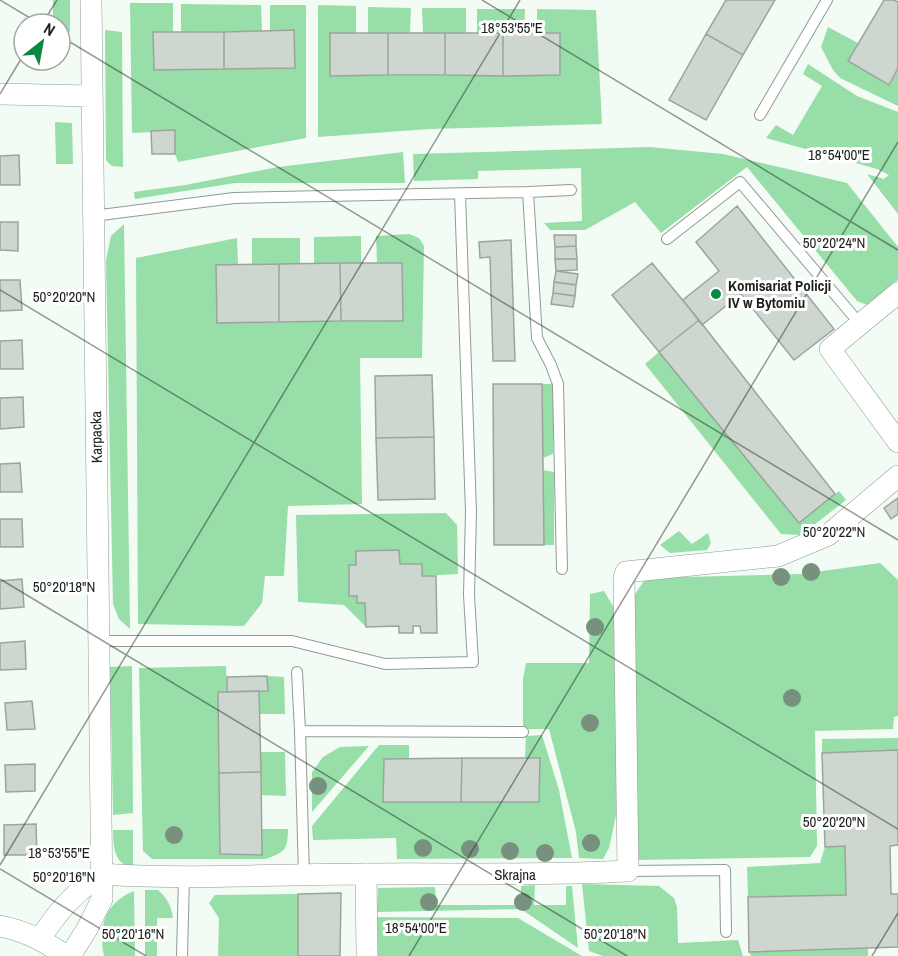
<svg xmlns="http://www.w3.org/2000/svg" width="898" height="956" font-family="'Archivo Narrow',sans-serif">
	<style>
		.green { fill: #97dea8 }
		.building { fill: #cdd7cf; stroke: #9ba59d; stroke-width: 1.5 }
		.lines { fill: none; stroke-linecap: round; stroke-linejoin: round }
		.service-casing { stroke: #919b93; stroke-width: 12 }
		.minor-casing { stroke: #919b93; stroke-width: 22 }
		.service { stroke: #fff; stroke-width: 10 }
		.minor { stroke: #fff; stroke-width: 21 }
		.tree { fill: #78917f }
		.ticks { fill: none; stroke: #1d201d; stroke-width: 1.5; stroke-opacity: 0.45 }
		.poi-dot { fill: #098844; stroke: #fff; stroke-width: 2 }
		.labels { text-anchor: middle; dominant-baseline: central; stroke-width: 6; stroke-linejoin: round; paint-order: stroke }
		.poi-label { font-size: 15px; font-weight: bold; fill: #1d201d; stroke: #fff; text-anchor: start }
		.street-label { font-size: 15px; fill: #1d201d; stroke: #fff }
		.ticks-label { font-size: 15px; text-anchor: middle; fill: #1d201d; stroke: #fff; stroke-width: 6; stroke-linejoin: round; paint-order: stroke }
	</style>
	<rect width="100%" height="100%" fill="#f2fcf4"/>
	<path class="green" d="M53 0H70V31L60 43V24H53Z
		M130 3H173V32L153 33 154 70 295 68 294 30 270 31V5H306V138L178 162 175 154V131L132 133Z
		M181 4 261 5 262 31 181 32Z
		M318 5 356 6V33H330L331 76 560 75V33H537V9L596 10 602 124 430 129 318 137Z
		M368 7 411 8 410 33H368Z
		M422 8H466V33H423Z
		M477 9H525L524 33H477Z
		M828 27 858 43 849 61 888 85 898 68V106L840 78 833 70 821 47Z
		M105 30 122 32 123 167 112 166 106 160Z
		M808 64 857 96 898 112V214L867 174 884 179 889 175 877 169 766 138 776 125 793 135 822 86 803 74Z
		M55 122 72 123 73 164H56Z
		M650 147 723 154 847 183 898 247V280L867 305 857 301 747 167 661 233 635 202 585 230H550L544 223 582 221 581 168 478 171V179L414 181 413 154Z
		M403 152 405 183H235L135 199 134 192 185 185 278 167Z
		M124 224 130 629 119 619 113 604 106 260 111 236Z
		M409 234 419 238 424 246 422 358H360L362 504 288 506 284 576H265L262 603 244 626 138 624 136 258 237 238 238 265H216L217 323 403 321 402 263H377L376 236Z
		M361 236V263L314 264V237Z
		M252 238H300V264L252 265Z
		M659 352 799 523 839 491 846 500 801 535 781 534 645 364Z
		M542 384H553V454L543 458Z
		M543 470 554 472V545H544Z
		M446 513 457 525 458 574 422 576 421 564H400L399 550 356 551V565L349 566V595L357 596 358 603H365L366 627 344 605 298 602 296 515Z
		M679 531 692 544 708 533 711 543 707 550 670 553 660 545Z
		M880 563 898 580V716L894 717 893 729 815 731 817 846 810 857 637 860 633 597 646 578 801 574Z
		M604 591 616 611 620 797 609 848 603 859 579 858 576 832 549 729H523V679L526 663H589L590 594Z
		M132 666 133 813 113 815 110 667Z
		M226 666 227 692H218L220 854 262 855V829H288C288 850 284 853 265 859H152L143 851 139 668Z
		M267 676 284 677 285 714H260L259 691 268 690Z
		M542 735 559 790 572 858 397 859 396 838 313 840 312 826 379 745H409V759H384L383 802H539L540 758H525L526 736Z
		M898 738V750L822 753V739Z
		M369 746 312 812V772L323 757 340 747Z
		M261 752H285L286 796 261 795Z
		M113 830H133V867C114 865 113 846 113 830Z
		M845 846 846 895 748 897 747 867 820 863 825 847Z
		M582 884 659 886 674 898 677 907 678 943 738 940 743 956H603L589 951Z
		M535 885 534 905H566V886H572L578 948 521 909 377 912 378 888 435 887 436 905H521V886Z
		M145 890H158C167 898 171 905 173 918H157V956H145Z
		M134 891 135 956H104C98 926 105 903 134 891Z
		M298 894V956H218L219 918 209 903 215 895Z
		M377 917 518 918 582 956H376Z
		M868 948V956H751L749 952Z"/>
	<path class="building" d="M726 0H775L743 55 706 34Z
		M884 0H894L898 2V68L889 85 848 61Z
		M294 30 295 68 224 69V32Z
		M153 32H224V69L154 70Z
		M330 33H388V75L330 76Z
		M388 33H445V75H388Z
		M445 33H503V76L445 75Z
		M503 33H560V75L503 76Z
		M706 34 743 55 706 120 669 100Z
		M175 130V154H152L151 131Z
		M19 155 20 185H0V156Z
		M737 206 834 329 794 360 741 294 702 325 683 300 719 271 696 242Z
		M0 222H18V251L0 250Z
		M554 235H576V246L555 247Z
		M511 240 515 361H493L490 257 480 258 479 242Z
		M576 246 577 259H555V247Z
		M555 259H577V270L556 271Z
		M340 263 341 321 279 322V264Z
		M340 263H402L403 321H341Z
		M652 263 699 320 659 352 612 295Z
		M279 264V322L217 323 216 265Z
		M556 271 578 274 576 285 554 282Z
		M0 280H20L22 310 0 311Z
		M554 282 576 285 575 296 553 293Z
		M553 293 575 296 573 307 551 304Z
		M699 320 835 494 799 523 659 352Z
		M22 340 23 369H0V341Z
		M432 375 434 437 376 438 375 376Z
		M493 384H542L544 545H494Z
		M23 397 24 427 0 429V398Z
		M434 437 435 499 378 500 376 438Z
		M20 463 22 492H0V464Z
		M898 498V514L891 519 884 508Z
		M0 519H22L23 547H0Z
		M399 550 400 564H422V576H436L437 633H421L420 626H413V633H399V626L366 627 365 603H357V596H349V565H356V551Z
		M22 579 24 607 0 609V581Z
		M25 641 26 669 0 670V643Z
		M267 676 268 691 227 692V677Z
		M259 691 261 772 219 773 218 692Z
		M32 701 35 729 7 730 5 703Z
		M898 750V845L890 846 891 894H898V947L749 952 748 897 846 895 845 846 825 847 822 753Z
		M462 758H540L539 802H461Z
		M462 758 461 802H383L384 759Z
		M35 764V791L6 792 5 765Z
		M261 772 262 855 220 854 219 773Z
		M36 824 37 855H4V825Z
		M341 893 340 956H298V894Z"/>
	<g class="lines">
		<defs>
			<path id="service" d="M760 115 827 0
				M528 192 571 190
				M93 216 234 198 528 192 537 338 551 365 558 384 562 569
				M667 239 740 182 860 324
				M99 641H292L385 664 473 662 469 595 471 512 460 194
				M297 672 300 731
				M628 871 725 870 726 932
				M304 875 300 731 523 732
				M182 956 184 877"/>
			<path id="minor" d="M0 94 92 96
				M898 293 830 349 898 442
				M101 874C190 880 278 874 367 874 454 873 541 876 628 871L624 578 626 572 778 556 828 535 898 476
				M366 874 367 956
				M0 926C26 931 44 941 66 956
				M40 939C59 909 74 894 101 874
				M70 956 87 929 102 899 91 0"/>
		</defs>
		<use href="#service" class="service-casing"/>
		<use href="#minor" class="minor-casing"/>
		<use href="#service" class="service"/>
		<use href="#minor" class="minor"/>
	</g>
	<g class="tree">
		<circle cx="811" cy="572" r="9"/>
		<circle cx="781" cy="577" r="9"/>
		<circle cx="595" cy="627" r="9"/>
		<circle cx="792" cy="698" r="9"/>
		<circle cx="590" cy="723" r="9"/>
		<circle cx="318" cy="786" r="9"/>
		<circle cx="174" cy="835" r="9"/>
		<circle cx="591" cy="843" r="9"/>
		<circle cx="423" cy="848" r="9"/>
		<circle cx="470" cy="849" r="9"/>
		<circle cx="510" cy="851" r="9"/>
		<circle cx="545" cy="853" r="9"/>
		<circle cx="429" cy="902" r="9"/>
		<circle cx="523" cy="902" r="9"/>
	</g>
	<path class="ticks" d="M0 0 40 24M482 0 898 250M42 24 57 0M60 36 898 540M0 94 24 54M0 290 898 829M0 579 627 956M0 865 520 0M0 869 146 956M409 956 898 142M872 956 898 913"/>
	<circle class="poi-dot" cx="716" cy="294" r="6"/>
	<g class="labels">
		<g class="poi-label">
			<text x="728" y="285">Komisariat Policji<tspan x="728" dy="17">IV w Bytomiu</tspan></text>
		</g>
		<g class="street-label">
			<text transform="translate(96 437) rotate(-91)">Karpacka</text>
			<text x="515" y="874">Skrajna</text>
		</g>
	</g>
	<g class="ticks-label">
		<text x="512" y="33">18°53'55"E</text>
		<text x="839" y="160">18°54'00"E</text>
		<text x="834" y="248">50°20'24"N</text>
		<text x="64" y="302">50°20'20"N</text>
		<text x="834" y="537">50°20'22"N</text>
		<text x="64" y="592">50°20'18"N</text>
		<text x="834" y="827">50°20'20"N</text>
		<text x="59" y="858">18°53'55"E</text>
		<text x="64" y="882">50°20'16"N</text>
		<text x="416" y="933">18°54'00"E</text>
		<text x="133" y="939">50°20'16"N</text>
		<text x="615" y="939">50°20'18"N</text>
	</g>
	<g transform="translate(42 42) rotate(31)"><circle r="28" fill="#ffffff" stroke="#a5a6a5" stroke-width="1.5"/>
	<path d="M0-4.5L10 22L0 15L-10 22Z" fill="#098844"/>
	<text y="-9" font-size="16" font-weight="bold" text-anchor="middle" fill="#1d201d">N</text>
	</g>
</svg>
